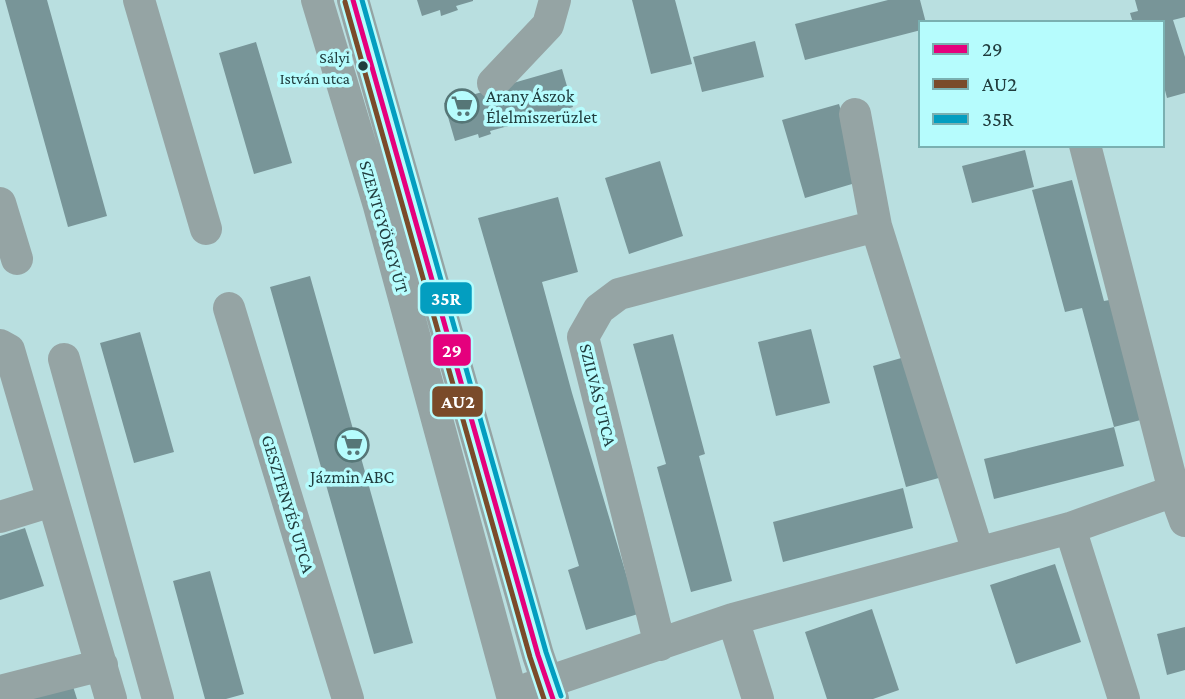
<svg xmlns="http://www.w3.org/2000/svg" width="1185" height="699" font-family="'Crimson Pro',serif">
	<style>
		.building { fill: #789598 }
		.lines { fill: none; stroke-linecap: round; stroke-linejoin: round }
		.minor { stroke: #95a4a4; stroke-width: 32 }
		.bus-1-casing { stroke: #b6fcfd; stroke-width: 10 }
		.bus-2-casing { stroke: #b6fcfd; stroke-width: 10 }
		.bus-3-casing { stroke: #b6fcfd; stroke-width: 10 }
		.bus-1 { stroke: #e5007d; stroke-width: 5 }
		.bus-2 { stroke: #7a4b2a; stroke-width: 5 }
		.bus-3 { stroke: #039ec0; stroke-width: 5 }
		.bus-dot { fill: #213d3e; stroke: #b6fcfd; stroke-width: 2.5 }
		.labels { text-anchor: middle; dominant-baseline: central; stroke-width: 7; stroke-linejoin: round; paint-order: stroke }
		.bus-label { font-size: 16px; fill: #213d3e; stroke: #b6fcfd; text-anchor: end }
		.poi-label { font-size: 18px; fill: #213d3e; stroke: #b6fcfd; text-anchor: start }
		.street-label { font-size: 18px; fill: #213d3e; stroke: #b6fcfd }
		.line-badge { stroke: #b6fcfd; stroke-width: 2.5 }
		.badge-label { font-size: 19px; text-anchor: middle; font-weight: bold; fill: #fff }
	</style>
	<rect width="100%" height="100%" fill="#b9dfe0"/>
	<path class="building" d="M5 0H47L107 216 68 227Z
		M417 0H473V1L456 6 458 10 441 16 440 10 422 16Z
		M632 0H675L692 64 651 74Z
		M888 0H920L926 23H921V30L805 60 795 24Z
		M1135 0H1185V17L1173 20 1185 57V93L1167 98 1162 79V23H1133L1130 13 1138 11Z
		M755 41 764 77 702 92 693 57Z
		M256 42 292 163 254 174 219 53Z
		M562 69 573 107 550 114 551 117 538 121 537 118 490 131 491 134 479 138 478 134 455 141 444 103Z
		M839 104 862 181 805 198 782 120Z
		M1025 150 1034 187 972 203 962 166Z
		M660 161 683 236 629 254 605 178Z
		M1072 180 1104 301 1120 298 1152 417 1114 427 1082 308 1065 312 1032 190Z
		M558 197 578 272 542 282 572 393 638 614 586 630 568 570 579 566 478 218Z
		M310 276 413 643 374 654 270 287Z
		M811 329 830 403 776 416 758 342Z
		M140 332 174 452 134 463 100 343Z
		M673 334 705 454 699 456 732 581 691 592 657 467 666 464 633 344Z
		M912 355 946 476 906 487 873 366Z
		M1114 427 1124 466 994 499 984 459Z
		M903 488 913 528 783 562 773 522Z
		M25 528 44 586 0 600V536Z
		M1055 564 1081 642 1016 664 990 585Z
		M210 571 244 694 226 699H205L173 581Z
		M872 609 899 690 873 699H827L805 632Z
		M1185 627V670L1167 675 1157 634Z
		M71 680 77 699H10Z"/>
	<g class="lines">
		<path class="minor" d="M139 0 206 229
			M317 0 379 206 513 699
			M353 0 538 655 553 699
			M493 83 548 25 555 0
			M855 114 876 226
			M1085 145 1174 491 1185 521
			M0 203 17 259
			M229 308 348 699
			M0 345 9 350 111 699
			M64 359 158 699
			M0 517 52 501
			M1070 528 1124 699
			M733 619 758 699
			M660 645 583 337 599 309 619 294 876 226 978 552
			M530 688 733 619 1070 528 1174 491
			M0 691 102 665"/>
		<defs>
			<path id="bus-1" d="M353 0 538 655 553 699"/>
			<path id="bus-2" d="M345 2 530 657 544 699"/>
			<path id="bus-3" d="M362 0 546 652 561 696"/>
		</defs>
		<use href="#bus-1" class="bus-1-casing"/>
		<use href="#bus-2" class="bus-2-casing"/>
		<use href="#bus-3" class="bus-3-casing"/>
		<use href="#bus-1" class="bus-1"/>
		<use href="#bus-2" class="bus-2"/>
		<use href="#bus-3" class="bus-3"/>
	</g>
	<defs>
		<symbol id="supermarket-ring" viewBox="-11 -11 22 22"><circle r="9.5" fill="#b6fcfd" stroke="#567677" stroke-width="1.5"/><path d="M-6-5.5h2.5l.6 2H6L4.5 2H-2.5L-4.4-4H-6ZM-1.5 3.2a1.3 1.3 0 1 0 .1 0ZM3 3.2a1.3 1.3 0 1 0 .1 0Z" fill="#567677"/></symbol>
	</defs>
	<g fill-rule="evenodd">
		<use href="#supermarket-ring" x="443" y="87" width="38" height="38"/>
		<use href="#supermarket-ring" x="333" y="426" width="38" height="38"/>
	</g>
	<circle class="bus-dot" cx="363" cy="66" r="6"/>
	<g class="labels">
		<g class="bus-label">
			<text x="350" y="57">Sályi<tspan x="350" dy="21">István utca</tspan></text>
		</g>
		<g class="poi-label">
			<text x="486" y="96">Arany Ászok<tspan x="486" dy="21">Élelmiszerüzlet</tspan></text>
			<text x="352" y="477" text-anchor="middle">Jázmin ABC</text>
		</g>
		<g class="street-label">
			<text transform="translate(384 227) rotate(74)">SZENTGYÖRGY ÚT</text>
			<text transform="translate(598 395) rotate(76)">SZILVÁS UTCA</text>
			<text transform="translate(288 504) rotate(73)">GESZTENYÉS UTCA</text>
		</g>
	</g>
	<g class="line-badge">
		<rect x="419" y="281" width="54" height="34" rx="7" fill="#039ec0"/>
		<rect x="432" y="333" width="40" height="34" rx="7" fill="#e5007d"/>
		<rect x="431" y="385" width="53" height="33" rx="7" fill="#7a4b2a"/>
	</g>
	<g class="badge-label">
		<text x="446" y="305">35R</text>
		<text x="452" y="357">29</text>
		<text x="458" y="408">AU2</text>
	</g>
	<rect x="919" y="21" width="245" height="126" fill="#b6fcfd" stroke="#7ab0b1" stroke-width="2"/>
	<rect x="933" y="44" width="35" height="10" fill="#e5007d" stroke="#7ab0b1" stroke-width="2"/>
	<text x="982" y="56" font-size="21" fill="#213d3e">29</text>
	<rect x="933" y="79" width="35" height="10" fill="#7a4b2a" stroke="#7ab0b1" stroke-width="2"/>
	<text x="982" y="91" font-size="21" fill="#213d3e">AU2</text>
	<rect x="933" y="114" width="35" height="10" fill="#039ec0" stroke="#7ab0b1" stroke-width="2"/>
	<text x="982" y="126" font-size="21" fill="#213d3e">35R</text>
</svg>
